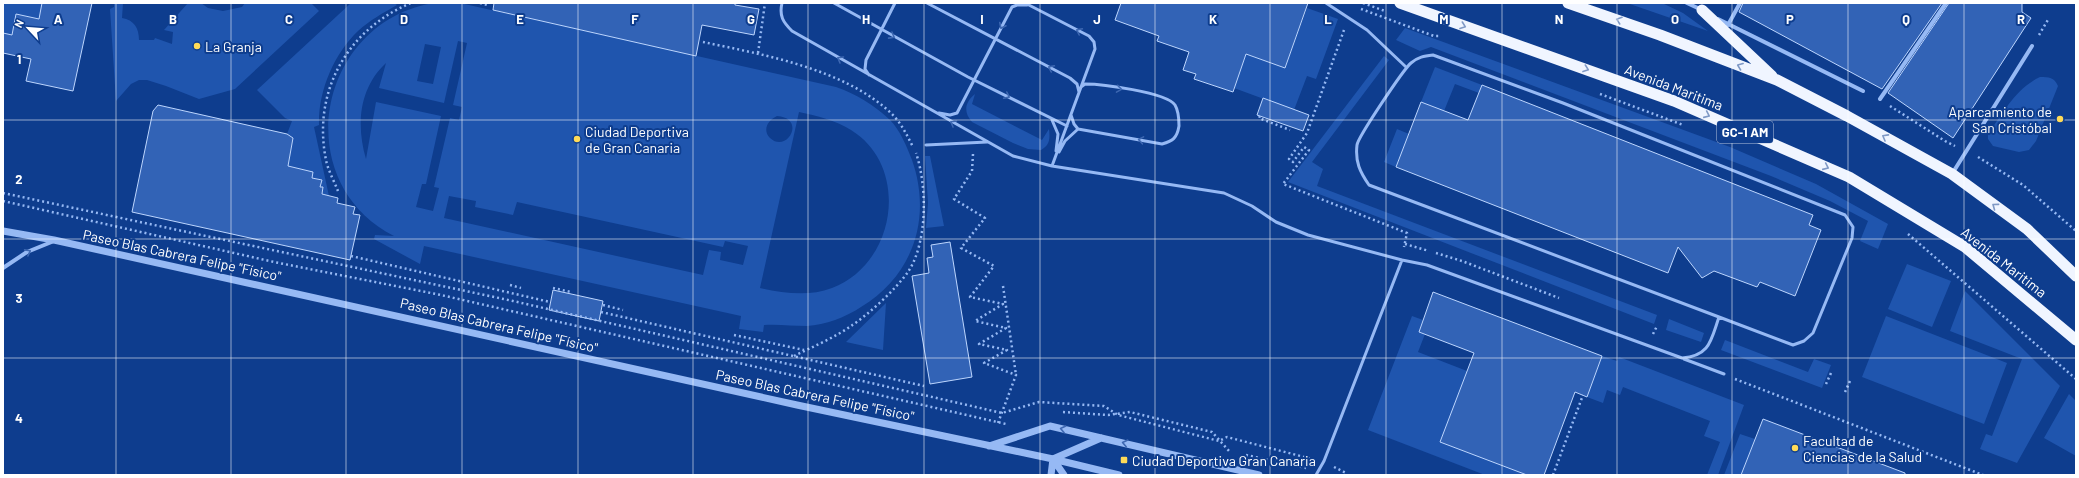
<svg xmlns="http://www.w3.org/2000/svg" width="2079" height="478" font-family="Barlow,sans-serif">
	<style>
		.green { fill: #1f55ae; fill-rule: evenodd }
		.building { fill: #3263b6; stroke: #bdd6fe }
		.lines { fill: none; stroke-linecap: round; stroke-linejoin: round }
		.path { stroke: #96b9f4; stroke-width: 2.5; stroke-dasharray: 2 3; stroke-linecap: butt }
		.service { stroke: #96b9f4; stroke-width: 3 }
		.minor { stroke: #96b9f4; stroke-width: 4 }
		.tertiary { stroke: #96b9f4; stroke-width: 7 }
		.trunk { stroke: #f0f5ff; stroke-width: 11 }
		.oneway { stroke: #7f99c6 }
		.oneway2 { stroke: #3e68b2 }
		.grid { fill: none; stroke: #fff; stroke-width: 1; stroke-opacity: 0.55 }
		.poi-dot { fill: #ffdb58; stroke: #0e3d8e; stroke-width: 1.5 }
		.labels { text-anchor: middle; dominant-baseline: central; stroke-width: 4; stroke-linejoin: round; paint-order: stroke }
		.shield { fill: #0e3d8e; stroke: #b7c5dd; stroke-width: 1 }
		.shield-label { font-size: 13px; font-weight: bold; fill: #fff }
		.poi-label { font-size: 14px; fill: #fff; stroke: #0e3d8e; text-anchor: start }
		.street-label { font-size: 14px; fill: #fff; stroke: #0e3d8e }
		.grid-label { font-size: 13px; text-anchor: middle; font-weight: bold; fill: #fff; stroke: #0e3d8e; stroke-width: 4; stroke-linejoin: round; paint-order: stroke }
	</style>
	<rect width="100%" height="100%" fill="#0e3d8e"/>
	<path class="green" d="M3 3H42L39 19 16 14 12 35 3 33Z
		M114 3H123L122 18C134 20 139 28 139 40H154L155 38 172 44 173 32 164 30 188 3H201L208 8 223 11 242 7 245 3H311L319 11 235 89 199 99 166 86 147 80H139L131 84 116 101 110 9 114 7Z
		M351 3H394L397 5C383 13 370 20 358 31 334 54 318 91 319 125L314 127 329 196 322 194 323 188 320 187 322 180 312 178 313 172 291 167 287 171 293 139 287 134 292 121 285 118 257 90Z
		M433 3H460L836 87C856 94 874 105 890 120 900 130 907 147 912 160 932 217 914 275 861 307 846 317 825 325 807 326 792 326 779 324 764 325L763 332 739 329 741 316 424 246 420 264 374 239 375 235 394 236C288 182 317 23 433 3ZM458 41 467 43 453 105 462 107 459 120 450 118 434 187 439 188 433 211 416 207 422 184H426L441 116 376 102 366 159C356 125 359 88 386 63L379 88 444 103ZM425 44 441 47 433 84 417 81ZM799 112C817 116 835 120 851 130 911 167 896 264 832 288 808 297 784 293 760 288ZM777 116C807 118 787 154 770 138 762 130 768 120 777 116ZM449 196 476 201 475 207 513 215 517 202 723 247 725 241 748 246 743 265 720 260 721 252 709 250 703 275 444 218Z
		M1627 3H1662L1683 13 1708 31Z
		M1307 8 1338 19 1316 79 1307 76 1294 110 1234 88 1246 54 1285 68Z
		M1405 28 1730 147 1816 184 1888 224 1878 249 1860 241 1868 221 1830 201 1771 176 1431 47 1420 51 1396 40Z
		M1384 56 1389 60 1312 162 1323 169 1317 186 1657 315 1654 324 1288 182Z
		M1435 67 1482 85 1479 93 1455 84 1444 111 1421 102Z
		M2040 77C2049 77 2054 77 2058 86L2036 141 2029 150 2019 152 1993 146 1988 139V134C2003 113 2016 88 2040 77Z
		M975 94 972 104 1042 140 1049 129C1050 139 1050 145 1041 150L1028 149 1013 143 972 122C963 112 965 102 975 94Z
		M1397 129 1409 134 1396 167 1384 162Z
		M925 156H930L944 226 926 228 928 203Z
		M1907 264 1951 281 1932 327 1888 309Z
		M1965 291 2060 386 2017 463 1980 449 1986 434 1992 436 2022 359 1950 331Z
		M886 303 883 350 846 342Z
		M1412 316 1423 320 1419 332 1425 334 1418 352 1467 371 1527 475H1485L1368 430Z
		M1886 316 2007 363 1984 424 1862 377Z
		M1669 319 1704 333 1701 342 1666 330Z
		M1725 340 1808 372 1814 359 1831 365 1822 388 1721 350Z
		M1602 356 1617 361 1619 357 1744 405 1718 475H1707L1720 442 1704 436 1710 421 1623 387 1620 395 1607 390 1603 403 1587 397Z
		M2069 394 2076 401V456L2044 438Z
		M1740 434 1755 439 1741 475H1724Z"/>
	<path class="building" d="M42 3H92L73 91 26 81 31 59 3 53V33L12 35 16 14 39 19Z
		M494 3H735V5L759 9 754 35 702 25 696 56 493 10Z
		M1121 3H1308L1285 68 1246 54 1233 92 1194 79 1196 74 1183 70 1189 52 1157 41 1159 36 1115 20Z
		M1743 3H1942L1882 89 1739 12Z
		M1949 3H2022V12L2031 18 1953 138 1888 93Z
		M1482 85 1813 215 1809 225 1821 230 1795 296 1760 282 1757 287 1714 271 1702 278 1678 247 1668 273 1396 167 1421 102 1468 120Z
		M1263 98 1309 115 1303 131 1257 115Z
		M158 105 287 134 293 138 288 166 313 172 312 178 322 180 320 187H323L322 194 338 198 337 203 355 207 353 214 360 215 350 260 132 212 153 111Z
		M950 242 972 377 930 384 912 276 929 273 927 258 933 257 931 245Z
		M553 290 603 301 599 321 549 310Z
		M1433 292 1602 356 1587 397 1575 392 1544 475H1527L1440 442 1474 353 1419 332Z
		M1763 419 1905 473V475H1741Z"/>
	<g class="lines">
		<path class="path" d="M480 3 487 5
			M1363 3 1385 11
			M1361 9 1434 36H1441
			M1344 30 1307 133 1289 159 1293 162 1304 147 1309 150 1283 184 1407 233 1404 247
			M2039 35 2049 18
			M703 42C765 55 845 69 892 114 901 123 907 135 913 147
			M758 53 765 3
			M1600 94 1683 125
			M1890 106 1945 141 1955 146
			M1260 116 1259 118 1290 130
			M973 154 972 171 954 199 985 218 961 248 994 266 970 297 1003 304 975 321 1006 328 979 344 1007 350 984 363 1016 375 998 423
			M1978 157 2023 185 2076 231
			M338 191C334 181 328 170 326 160 312 91 348 29 411 3
			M3 193 513 301 1002 413 1039 402 1104 406 1118 415 1219 441 1227 437 1312 459
			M3 201 274 262 441 295 1006 424
			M1908 234 2076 379
			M1405 244 1429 251
			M1436 253 1462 261 1559 298
			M351 256 550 302
			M510 285 521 288
			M1003 286 1016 375
			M553 288 571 292
			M603 305 623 310
			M601 312 924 386
			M1653 334 1657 326
			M734 335 804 350
			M794 356C812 347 834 338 851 326 869 314 895 290 908 272 928 242 927 185 916 153
			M1735 379 1983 475
			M1826 384 1831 373
			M1845 392 1850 381
			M1063 412 1108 415 1130 412 1212 432 1230 452
			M1246 455 1306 468
			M1334 467 1346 473 1345 475
			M1553 475 1583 395"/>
		<path class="service" d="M782 3C779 16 783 22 792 31L1013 156 1052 166 1224 193 1252 206 1276 222 1308 235 1402 260 1324 461 1316 475
			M834 3 968 77 1067 126
			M927 3 1070 78 1077 84 1079 92
			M1025 3 1089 36 1094 42 1095 49 1052 166
			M1326 3 1367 30 1406 67
			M869 75 865 69 866 60 895 3
			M939 113 950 115 957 113 1012 7 1017 5H1027
			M1071 115 1074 124 1078 129 1162 144C1173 141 1177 138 1179 126 1179 119 1178 110 1175 105 1166 92 1101 84 1085 84L1081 87
			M1052 120 1058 134 1056 151
			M926 145 987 142
			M1059 152 1065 141 1078 129
			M1402 260 1427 265 1682 358C1710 356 1711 340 1719 317L1793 345 1804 341 1813 333 1852 238 1853 227 1845 215 1563 103 1433 55C1424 56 1418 57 1411 63 1403 70 1358 137 1357 145 1355 162 1360 172 1369 185L1719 317
			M1684 359 1724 374"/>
		<path class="minor" d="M1687 3 1702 10
			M1718 19 1863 91
			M1728 25 1740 3
			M1880 99 1946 3
			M1952 174 2032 46
			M3 268 27 252 54 241"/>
		<path class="tertiary" d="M3 231 54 240 797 405 1053 459 1119 475
			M989 446 1050 426 1259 475
			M1053 459 1101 438
			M1053 459 1064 475
			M1051 475 1053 459"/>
		<path class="trunk" d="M1400 3 1674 101 1849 177 1965 247 2076 340
			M1568 3 1660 35 1777 80 1847 116 1952 174 2027 229 2076 276
			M1702 10 1772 76"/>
	</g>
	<defs><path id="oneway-chevron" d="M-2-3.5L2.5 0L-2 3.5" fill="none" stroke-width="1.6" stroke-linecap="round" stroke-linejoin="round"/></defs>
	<g class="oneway">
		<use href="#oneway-chevron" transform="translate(1619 20) rotate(-161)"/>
		<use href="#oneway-chevron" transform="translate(1463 26) rotate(20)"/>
		<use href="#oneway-chevron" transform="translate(1740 66) rotate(-159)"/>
		<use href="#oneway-chevron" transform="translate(1586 69) rotate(20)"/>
		<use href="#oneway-chevron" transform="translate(1707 115) rotate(24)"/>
		<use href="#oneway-chevron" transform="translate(1885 137) rotate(-151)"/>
		<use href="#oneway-chevron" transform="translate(1826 167) rotate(24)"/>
		<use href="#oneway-chevron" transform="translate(1995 206) rotate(-144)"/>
	</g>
	<g class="oneway2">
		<use href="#oneway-chevron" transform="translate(1002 26) rotate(117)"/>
		<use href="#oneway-chevron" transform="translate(1079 31) rotate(-153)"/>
		<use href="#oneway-chevron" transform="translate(892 36) rotate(29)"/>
		<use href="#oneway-chevron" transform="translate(840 59) rotate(-150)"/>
		<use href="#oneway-chevron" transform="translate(1051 68) rotate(-153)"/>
		<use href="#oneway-chevron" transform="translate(1119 89) rotate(9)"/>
		<use href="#oneway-chevron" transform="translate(1007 96) rotate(27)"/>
		<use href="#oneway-chevron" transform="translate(953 123) rotate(-150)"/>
		<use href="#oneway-chevron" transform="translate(1141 140) rotate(-170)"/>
		<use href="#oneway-chevron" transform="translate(28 252) rotate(-28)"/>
		<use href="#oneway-chevron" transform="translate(1063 429) rotate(-167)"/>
		<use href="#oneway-chevron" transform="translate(1125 443) rotate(-167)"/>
	</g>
	<path class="grid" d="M116 3V475M231 3V475M346 3V475M462 3V475M578 3V475M693 3V475M808 3V475M924 3V475M1040 3V475M1155 3V475M1270 3V475M1386 3V475M1502 3V475M1617 3V475M1732 3V475M1848 3V475M1964 3V475M3 120H2076M3 239H2076M3 358H2076"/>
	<g class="poi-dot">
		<circle cx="197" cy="46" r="4"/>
		<circle cx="2060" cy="119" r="4"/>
		<circle cx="577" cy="139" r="4"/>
		<circle cx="1795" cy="448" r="4"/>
		<rect x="1120" y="456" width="8" height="8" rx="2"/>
	</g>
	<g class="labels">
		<rect class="shield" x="1717" y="121" width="56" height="22" rx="3"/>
		<g class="shield-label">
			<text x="1745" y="132">GC-1 AM</text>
		</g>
		<g class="poi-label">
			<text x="205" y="46">La Granja</text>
			<text x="2052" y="111" text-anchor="end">Aparcamiento de<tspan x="2052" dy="16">San Cristóbal</tspan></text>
			<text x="585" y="131">Ciudad Deportiva<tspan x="585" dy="16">de Gran Canaria</tspan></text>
			<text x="1803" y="440">Facultad de<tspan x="1803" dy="16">Ciencias de la Salud</tspan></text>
			<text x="1132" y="460">Ciudad Deportiva Gran Canaria</text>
		</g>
		<g class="street-label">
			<text transform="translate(1674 87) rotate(21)">Avenida Maritima</text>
			<text transform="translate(182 255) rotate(12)">Paseo Blas Cabrera Felipe "Físico"</text>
			<text transform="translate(2004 262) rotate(38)">Avenida Maritima</text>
			<text transform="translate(499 325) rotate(13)">Paseo Blas Cabrera Felipe "Físico"</text>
			<text transform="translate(815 395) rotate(12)">Paseo Blas Cabrera Felipe "Físico"</text>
		</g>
	</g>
	<g class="grid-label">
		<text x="58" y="24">A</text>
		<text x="173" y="24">B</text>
		<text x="289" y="24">C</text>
		<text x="404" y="24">D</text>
		<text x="520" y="24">E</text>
		<text x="635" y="24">F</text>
		<text x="751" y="24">G</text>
		<text x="866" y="24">H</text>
		<text x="982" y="24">I</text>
		<text x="1097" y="24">J</text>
		<text x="1213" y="24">K</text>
		<text x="1328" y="24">L</text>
		<text x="1444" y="24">M</text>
		<text x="1559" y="24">N</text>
		<text x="1675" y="24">O</text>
		<text x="1790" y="24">P</text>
		<text x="1906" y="24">Q</text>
		<text x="2021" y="24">R</text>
		<text x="19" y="64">1</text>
		<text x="19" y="184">2</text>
		<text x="19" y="303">3</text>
		<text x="19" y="423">4</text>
	</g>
	<rect width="2079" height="478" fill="none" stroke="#ffffff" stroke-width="8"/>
	<g transform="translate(28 28) rotate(296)" stroke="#0e3d8e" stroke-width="3" paint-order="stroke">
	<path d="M0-3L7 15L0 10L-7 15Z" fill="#ffffff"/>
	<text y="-6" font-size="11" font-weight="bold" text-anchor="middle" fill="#ffffff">N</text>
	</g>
</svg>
